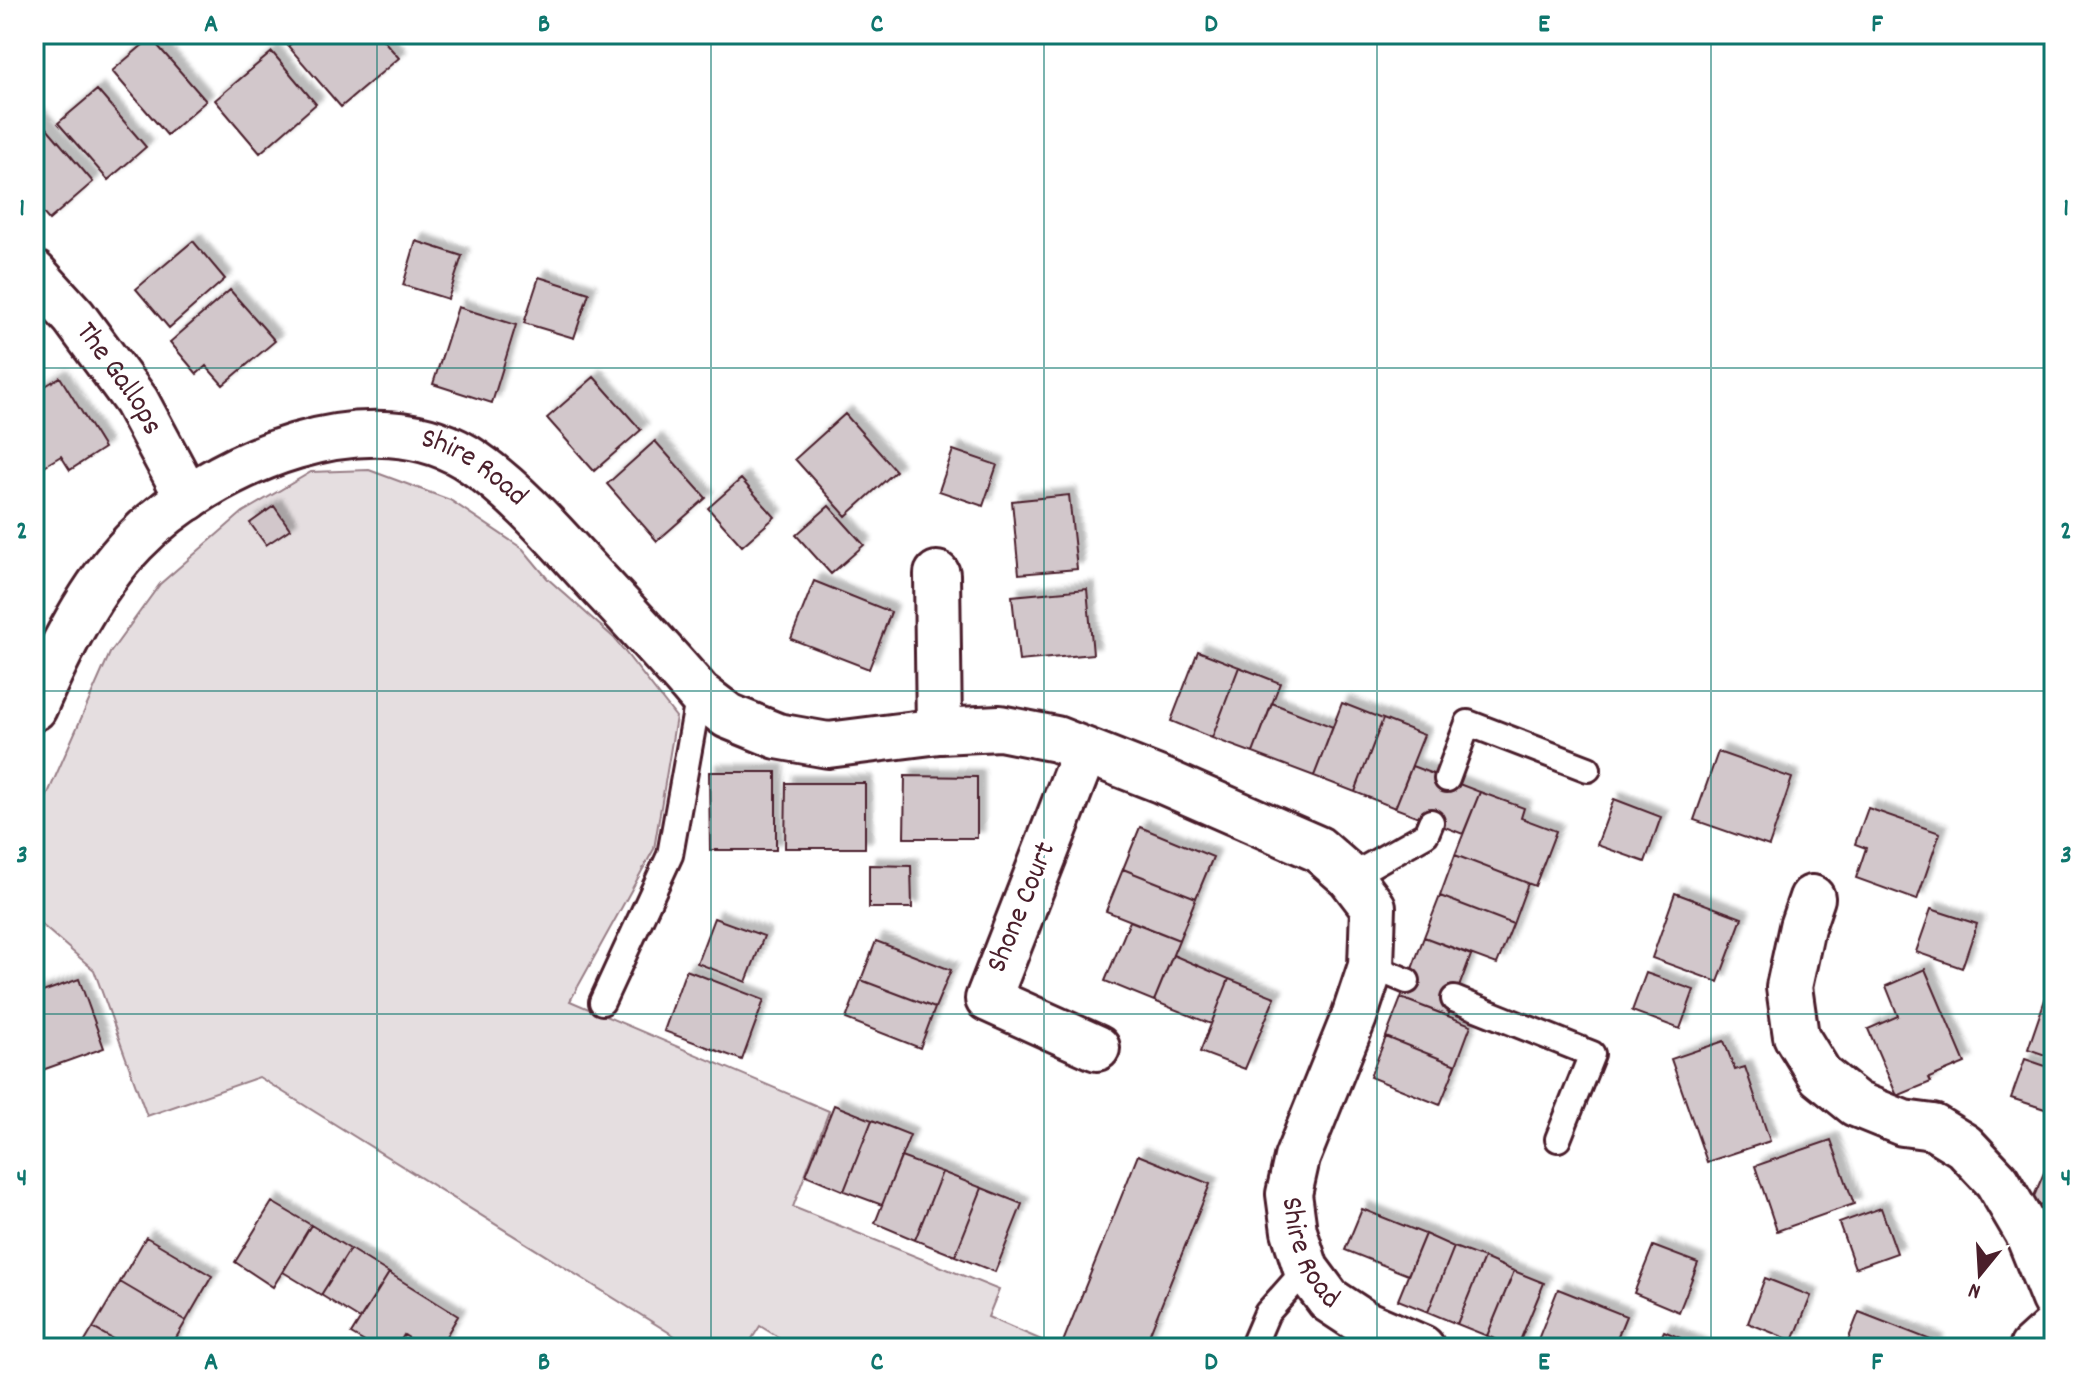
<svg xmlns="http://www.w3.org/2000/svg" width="2088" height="1382" font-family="Dekko,sans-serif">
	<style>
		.green { fill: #e5dee0; stroke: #987e86; stroke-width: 2 }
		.building { fill: #d2c7cb; stroke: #4a1f2b; stroke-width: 2; filter: url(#shadow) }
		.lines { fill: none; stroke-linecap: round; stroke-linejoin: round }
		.lane-casing { stroke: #4a1f2b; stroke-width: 30 }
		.street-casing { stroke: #4a1f2b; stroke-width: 50 }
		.lane { stroke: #fff; stroke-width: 24 }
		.street { stroke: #fff; stroke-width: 44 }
		.grid { fill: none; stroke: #0f766e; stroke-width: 2; stroke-opacity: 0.55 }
		.labels { text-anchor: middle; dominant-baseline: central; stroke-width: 8; stroke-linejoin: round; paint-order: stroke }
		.street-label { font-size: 30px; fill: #4a1f2b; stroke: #fff }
		.neatline { fill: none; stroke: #0f766e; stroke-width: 3 }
		.grid-label { font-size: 26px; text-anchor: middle; font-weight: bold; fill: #0f766e }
	</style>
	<defs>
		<filter id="shadow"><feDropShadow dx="7" dy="-7" stdDeviation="2" flood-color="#0004"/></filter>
	</defs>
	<rect width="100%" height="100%" fill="#fff"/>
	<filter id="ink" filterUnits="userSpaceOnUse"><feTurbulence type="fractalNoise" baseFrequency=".0125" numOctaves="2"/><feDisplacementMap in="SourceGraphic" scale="16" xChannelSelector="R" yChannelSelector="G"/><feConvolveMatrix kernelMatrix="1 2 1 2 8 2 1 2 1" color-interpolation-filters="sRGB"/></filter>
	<g filter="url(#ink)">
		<path class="green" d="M369 470 450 500 523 549 547 578 614 638 676 717 654 849 570 1001 829 1111 793 1207 999 1290 988 1317 1060 1348H796L760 1326 746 1348H694L259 1077 147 1116 94 970 34 918V825L110 653 160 584 243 512 311 472Z"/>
		<path class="building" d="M303 34H378L399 58 341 107 288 46Z
			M151 38 206 101 167 135 112 71Z
			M272 52 316 104 260 153 215 100Z
			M97 90 146 147 108 180 58 123Z
			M35 114 93 182 49 220 34 203Z
			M193 241 225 279 169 328 136 289Z
			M416 241 462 256 448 299 403 285Z
			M539 277 589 293 574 338 524 323Z
			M230 290 275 341 223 385 206 366 197 374 170 342Z
			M458 307 516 325 492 403 433 384Z
			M60 377 104 448 70 470 61 456 41 468 34 458V393Z
			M594 377 641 430 594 471 547 418Z
			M845 414 896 471 846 516 795 459Z
			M655 441 706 498 657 541 607 484Z
			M953 450 997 465 983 506 939 491Z
			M741 479 775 517 742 546 708 508Z
			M1069 495 1077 569 1019 574 1012 501Z
			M274 506 290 529 266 545 250 523Z
			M829 506 864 545 831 574 796 535Z
			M814 581 891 612 869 669 791 639Z
			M1087 589 1093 654 1019 661 1012 596Z
			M1198 651 1239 667 1212 738 1171 721Z
			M1239 667 1280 683 1253 753 1212 738Z
			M1272 703 1333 727 1314 776 1253 753Z
			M1342 703 1383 719 1355 792 1314 776Z
			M1383 719 1424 735 1395 808 1355 792Z
			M1718 752 1792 778 1769 846 1694 820Z
			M1412 766 1480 792 1463 834 1395 808Z
			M709 772H776V850H710Z
			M905 776 977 777V838H904Z
			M786 783H865V848H785Z
			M1480 792 1524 808 1521 818 1556 831 1535 886 1455 855Z
			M1614 799 1661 817 1645 862 1597 845Z
			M1868 808 1940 833 1917 900 1856 878 1866 848 1855 844Z
			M1140 827 1213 857 1196 898 1123 869Z
			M1455 855 1528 883 1513 924 1440 896Z
			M869 865 911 866 912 908H869Z
			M1123 869 1196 898 1179 940 1106 911Z
			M1675 893 1742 918 1718 982 1652 958Z
			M1440 896 1513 924 1497 964 1424 937Z
			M1931 909 1977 924 1962 968 1916 952Z
			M714 918 764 936 746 982 697 963Z
			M1130 921 1179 940 1154 1001 1105 981Z
			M1424 937 1471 955 1448 1016 1401 998Z
			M876 941 951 970 935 1008 861 980Z
			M1173 955 1229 979 1211 1024 1154 1001Z
			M1925 969 1965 1063 1929 1078 1931 1082 1897 1096 1868 1029 1898 1016 1886 986Z
			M686 970 764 1000 742 1060 664 1031Z
			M1646 973 1694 990 1680 1029 1632 1011Z
			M79 979 104 1048 34 1073V995Z
			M1229 979 1275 997 1245 1069 1200 1052Z
			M861 980 935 1008 920 1048 846 1019Z
			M2051 982 2054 983V1058L2028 1049Z
			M1401 998 1471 1025 1456 1065 1386 1037Z
			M1386 1037 1456 1065 1440 1105 1370 1077Z
			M1724 1041 1735 1070 1745 1067 1770 1141 1707 1162 1671 1059Z
			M2025 1059 2054 1069V1112L2011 1098Z
			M834 1105 872 1120 844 1191 806 1175Z
			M872 1120 910 1135 882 1205 844 1191Z
			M1831 1140 1854 1204 1777 1231 1755 1166Z
			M2054 1149V1210L2032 1201Z
			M1138 1155 1210 1184 1144 1348H1077L1063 1342Z
			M901 1157 942 1172 915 1240 875 1223Z
			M942 1172 982 1188 955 1256 915 1240Z
			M982 1188 1022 1204 995 1272 955 1256Z
			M272 1202 311 1225 273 1287 235 1262Z
			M1881 1208 1897 1253 1855 1268 1839 1223Z
			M1362 1209 1425 1234 1408 1275 1345 1250Z
			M311 1225 350 1249 321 1295 283 1272Z
			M1425 1234 1454 1247 1428 1312 1398 1300Z
			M146 1237 212 1276 186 1321 120 1282Z
			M1653 1246 1698 1263 1679 1312 1634 1293Z
			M1454 1247 1484 1258 1457 1324 1428 1312Z
			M350 1249 389 1273 360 1319 321 1295Z
			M1484 1258 1514 1271 1487 1336 1457 1324Z
			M1514 1271 1544 1283 1517 1348 1487 1336Z
			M389 1273 458 1316 439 1348H425L404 1335 396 1348H375L351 1334Z
			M1765 1278 1811 1296 1793 1341 1748 1323Z
			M120 1282 186 1321 170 1348H129L93 1328Z
			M1558 1289 1626 1316 1613 1348 1535 1347Z
			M1859 1312 1936 1342 1934 1348H1845Z
			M93 1328 129 1348H81Z
			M1664 1331 1703 1348H1656Z"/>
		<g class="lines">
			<defs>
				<path id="lane" d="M1447 779 1468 723 1588 769
					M1350 877 1426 834 1431 822
					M1371 966 1407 981
					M1454 999 1592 1054 1558 1139
					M602 1002 670 855 699 694
					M1252 1348 1267 1313 1306 1269"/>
				<g id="street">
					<path id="s1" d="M34 273 74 317 136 401 188 498"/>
					<path d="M937 574 939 731"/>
					<path id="s2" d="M34 708C59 651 90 588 134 542 210 463 375 392 475 463 518 493 554 535 589 573 626 613 664 653 699 694L728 716 777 736 828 745 939 731 1000 728 1056 739 1163 781 1318 849 1350 877 1373 907 1371 966 1354 1017 1297 1158 1289 1194 1294 1231 1306 1269 1329 1300 1364 1323 1422 1348"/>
					<path d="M1085 751 988 999 1097 1048"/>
					<path d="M1812 898 1802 927 1789 987 1796 1036 1820 1075 1856 1104 1903 1123 1933 1127 1964 1146 1997 1181 2027 1232 2054 1299"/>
					<path d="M2032 1348 2054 1328"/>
				</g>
			</defs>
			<use href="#lane" class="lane-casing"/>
			<use href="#street" class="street-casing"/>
			<use href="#lane" class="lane"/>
			<use href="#street" class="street"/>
		</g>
	</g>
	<path class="grid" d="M377 34V1348M711 34V1348M1044 34V1348M1377 34V1348M1711 34V1348M34 368H2054M34 691H2054M34 1014H2054"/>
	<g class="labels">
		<g class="street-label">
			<text stroke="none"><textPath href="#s1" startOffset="136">The Gallops</textPath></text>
			<text stroke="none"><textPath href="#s2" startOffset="572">Shire Road</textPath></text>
			<text transform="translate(1023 908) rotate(-68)">Shone Court</text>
			<text stroke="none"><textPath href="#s2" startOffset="1994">Shire Road</textPath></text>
		</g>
	</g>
	<rect width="2088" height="1382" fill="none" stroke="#fff" stroke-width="88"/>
	<g transform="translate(1980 1274) rotate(198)" stroke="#ffffff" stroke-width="6" paint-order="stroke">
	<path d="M0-6L14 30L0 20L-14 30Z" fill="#4a1f2b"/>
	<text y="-12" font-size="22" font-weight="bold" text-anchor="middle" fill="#4a1f2b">N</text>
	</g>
	<rect x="44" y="44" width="2000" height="1294" class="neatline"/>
	<g class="grid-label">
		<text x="211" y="31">A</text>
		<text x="544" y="31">B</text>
		<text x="877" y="31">C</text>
		<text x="1211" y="31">D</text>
		<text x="1544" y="31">E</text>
		<text x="1877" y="31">F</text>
		<text x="22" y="215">1</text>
		<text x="2066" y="215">1</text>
		<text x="22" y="538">2</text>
		<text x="2066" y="538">2</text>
		<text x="22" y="862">3</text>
		<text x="2066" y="862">3</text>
		<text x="22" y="1185">4</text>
		<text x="2066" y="1185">4</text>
		<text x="211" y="1369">A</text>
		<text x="544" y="1369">B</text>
		<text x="877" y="1369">C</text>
		<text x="1211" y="1369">D</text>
		<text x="1544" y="1369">E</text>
		<text x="1877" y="1369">F</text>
	</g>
</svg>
